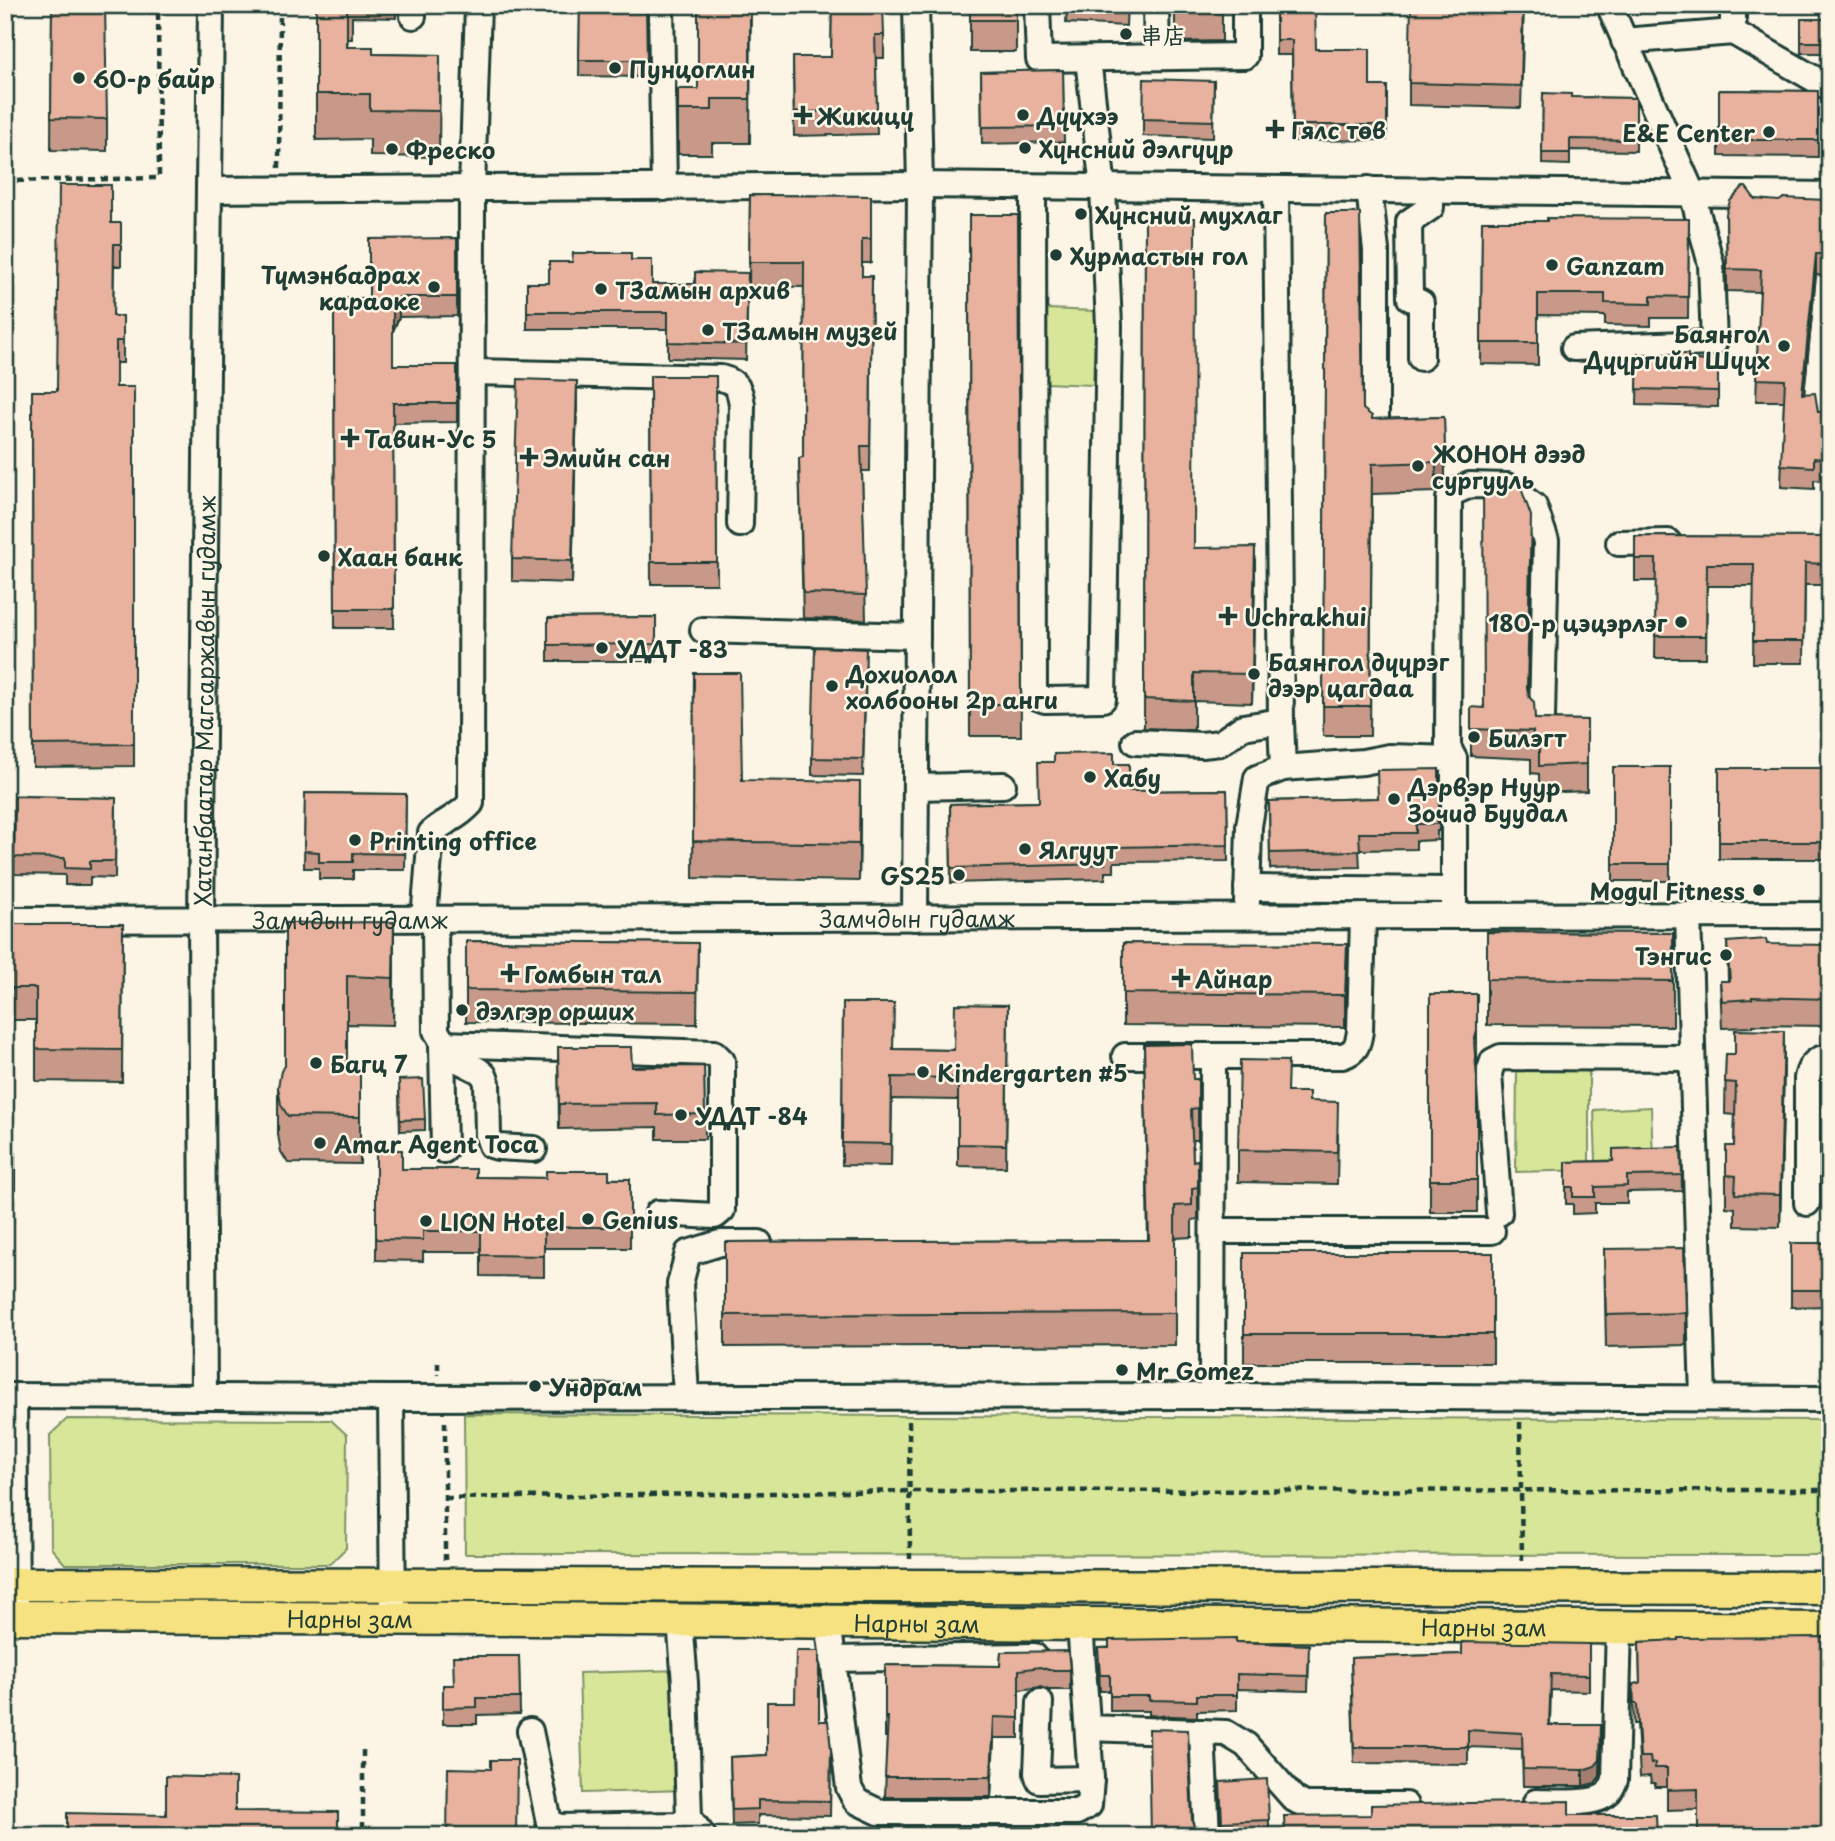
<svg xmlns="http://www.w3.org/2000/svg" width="1835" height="1841" font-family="'Playpen Sans','LXGW WenKai TC',sans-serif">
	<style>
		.green { fill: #d7e699; stroke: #7b9266; stroke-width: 2 }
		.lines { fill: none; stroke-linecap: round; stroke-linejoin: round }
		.minor-casing { stroke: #1f3d34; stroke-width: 30 }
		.major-casing { stroke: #1f3d34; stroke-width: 37 }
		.path { stroke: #1f3d34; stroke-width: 4.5; stroke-dasharray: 7 5; stroke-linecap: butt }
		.minor { stroke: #fcf5e5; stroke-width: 24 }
		.major { stroke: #f6e281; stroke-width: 32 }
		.wall { fill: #c89988; stroke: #1f3d34; stroke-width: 2 }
		.shaded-wall { fill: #a37d6f; stroke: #1f3d34; stroke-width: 2 }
		.building { fill: #e9b29e; stroke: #1f3d34; stroke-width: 2 }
		.poi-dot { fill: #1f3d34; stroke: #fcf5e5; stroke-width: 2.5 }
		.labels { text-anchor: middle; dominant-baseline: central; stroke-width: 5; stroke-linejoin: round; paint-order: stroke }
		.poi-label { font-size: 23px; font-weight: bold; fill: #1f3d34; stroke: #fcf5e5; text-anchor: start }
		.street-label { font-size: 23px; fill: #1f3d34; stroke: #fcf5e5 }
	</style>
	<rect width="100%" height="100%" fill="#fcf5e5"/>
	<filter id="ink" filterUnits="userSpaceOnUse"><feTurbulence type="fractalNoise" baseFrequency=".0143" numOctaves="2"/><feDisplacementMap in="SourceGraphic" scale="14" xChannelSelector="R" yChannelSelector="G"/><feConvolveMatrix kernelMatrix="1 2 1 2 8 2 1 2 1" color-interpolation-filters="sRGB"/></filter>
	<g filter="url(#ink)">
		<path class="green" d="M1047 309 1096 311 1093 385 1045 383Z
			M1517 1068H1589V1170L1516 1172Z
			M1651 1107 1653 1158 1596 1161 1594 1110Z
			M464 1414 1830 1420V1555L465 1554Z
			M67 1419 331 1420 347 1435 346 1548 330 1564H65L51 1548 50 1435Z
			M681 1670 685 1790 583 1793 579 1673Z"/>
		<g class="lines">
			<defs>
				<g id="minor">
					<path d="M661 5 664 188"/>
					<path d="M1037 5 1039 59 1245 56V5"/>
					<path d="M1156 5 1157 57"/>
					<path d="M1733 5V32L1830 88"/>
					<path d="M413 16V5"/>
					<path d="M1624 41 1733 32"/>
					<path d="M1033 187 1034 691 1037 697 1045 700 1103 699 1109 326 1103 188 1088 59"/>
					<path d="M1276 189 1281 721"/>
					<path d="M1369 189 1376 250V432"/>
					<path d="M210 190 920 185 1830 195"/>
					<path d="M1574 348 1714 343 1711 264 1692 193 1609 5"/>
					<path d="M1421 358V303L1410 298 1409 222 1431 207V190"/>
					<path d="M472 372 721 378C737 382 740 389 742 405L740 524"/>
					<path d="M1619 543 1668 542"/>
					<path d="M703 630 917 636"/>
					<path d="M1135 742 1202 745 1220 743 1243 727 1281 721 1283 768 1363 762 1389 757 1454 759V916"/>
					<path d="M1454 759 1448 747 1449 499 1452 493 1470 485 1507 486 1534 506 1546 541 1542 717"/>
					<path d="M916 787 1003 785"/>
					<path d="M1247 888 1453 890"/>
					<path d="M1247 902 1249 826 1257 778 1283 768"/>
					<path d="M1688 915 1703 1398"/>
					<path d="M915 918 920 185 916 5"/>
					<path d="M424 919 431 833C445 820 457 819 471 803L472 189 478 5"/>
					<path id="s1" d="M5 920 1830 915"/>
					<path d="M435 920 436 1031 452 1057 478 1070 484 1075 487 1083 488 1136 491 1145 498 1147 534 1149"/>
					<path d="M1125 1056H1342C1356 1052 1358 1045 1360 1031L1363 916"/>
					<path d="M444 1150 442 1044 714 1053 722 1061V1210L715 1216 658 1213"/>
					<path d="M1807 1203V1078C1810 1065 1816 1058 1830 1057"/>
					<path d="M1499 1213 1489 1073 1493 1061 1501 1057 1692 1058"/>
					<path d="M1214 1231H1492"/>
					<path d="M5 1396 391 1398 1212 1396 1830 1399"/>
					<path d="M14 1396 16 1601"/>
					<path id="s2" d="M204 1396 201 920 211 5"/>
					<path d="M686 1396 680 1284 688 1253 720 1243H759"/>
					<path d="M1212 1396 1213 1057"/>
					<path d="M391 1398 393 1618"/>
					<path d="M828 1620 849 1788 856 1801 879 1812H1077L1089 1805 1091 1779 1080 1624"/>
					<path d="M832 1659 1034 1656"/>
					<path d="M1040 1702 1037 1773 1039 1780 1091 1779"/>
					<path d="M1088 1728 1226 1733 1246 1745 1294 1799 1305 1805H1405"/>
					<path d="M530 1731 549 1822 559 1827 678 1825 689 1818 685 1683 680 1621"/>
					<path d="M1202 1732 1207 1836"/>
					<path d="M1536 1802C1553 1802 1593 1806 1607 1794 1611 1790 1613 1785 1615 1780L1619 1626"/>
					<path d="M689 1818 703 1836"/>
				</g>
				<g id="major">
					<path d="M5 1584 1830 1588"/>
					<path id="s3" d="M5 1617C363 1617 720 1620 1078 1624 1329 1627 1579 1625 1830 1629"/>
				</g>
			</defs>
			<use href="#minor" class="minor-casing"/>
			<use href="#major" class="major-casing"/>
			<path class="path" d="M279 168 280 5
				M5 181 159 178 158 5
				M438 1362V1375
				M909 1421 910 1559
				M445 1422V1560
				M1520 1422 1522 1560
				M445 1498 910 1491 1830 1490
				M363 1750V1836"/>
			<use href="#minor" class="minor"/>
			<use href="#major" class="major"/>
		</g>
		<path class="wall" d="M52 5 107 119V151L51 150Z
			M316 5H396V18L352 17V39H348L347 47 373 54 440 55 439 157 370 156V139L316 140Z
			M580 5H646L647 77 579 76Z
			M751 5 750 143H712V154H678V89H698Z
			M832 5 884 35V58H876L877 134 794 136 793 57H831Z
			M970 5H1016V52H970Z
			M1067 5H1127L1126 26 1066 23Z
			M1175 5H1222V41L1175 42Z
			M1276 5 1316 49 1370 86H1387V140L1293 141 1292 55H1276Z
			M1524 5 1521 108 1409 105V83Z
			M1801 19H1830V53H1801Z
			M1063 70 1064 142 982 144 981 72Z
			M1214 81 1213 138 1143 136V119Z
			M1719 90 1818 91V157L1719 156Z
			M1543 93 1571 97 1636 98V151L1570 150V165L1542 164Z
			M750 195 871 196V263H862V276H872L870 471H862L866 620 803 618 799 458 803 457 804 287 749 286Z
			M1755 199 1830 208V276L1816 275 1804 394 1818 412H1830V481L1814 480V489L1781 487 1784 401H1756L1760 292 1727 291 1726 214Z
			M1326 213 1363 409 1372 419 1444 417 1445 480 1436 492 1372 494 1370 736H1323Z
			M969 215H1018L1021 736H970Z
			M1145 218 1194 548 1255 576 1252 703 1194 701V730L1144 728Z
			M1689 219 1688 318H1651V326L1605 325V316L1538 315V365L1481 364 1482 221H1547Z
			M111 223H121V266H114L113 316H123V363H116V387H134V766L33 767 32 391H57Z
			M457 238V316L399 317 393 331V365H457V422L393 423 394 628H335L334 299 369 298Z
			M631 260 652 284H695L748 273 746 360 668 358V329H527V283H549Z
			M1638 354 1688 360 1718 361V407L1637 405Z
			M650 376H716L717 584H651Z
			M577 402 572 583 512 581V559Z
			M1635 536 1830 537V585H1805L1804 663H1753L1754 586H1707L1706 658H1655L1656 581H1635Z
			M1531 543 1528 691 1535 719 1587 720V791L1539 793V774L1531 773V759L1471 756V729L1483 708Z
			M656 617V661H548V618Z
			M866 665 863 776 812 775V758Z
			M694 673 742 780 860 820 859 881 693 878Z
			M1114 764 1129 791 1227 790 1228 861 1114 862V872H1105V879L951 883 950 804 1039 802Z
			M1613 767H1670V881H1613Z
			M1719 768H1829L1828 859H1719Z
			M1439 769V831H1437V840L1416 841V849L1359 850 1360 867 1270 869 1269 801 1378 798Z
			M305 793 406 794 405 870H353V879H319V868H304Z
			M15 796 116 798 115 878 90 877V885H65V875L14 874Z
			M285 923 394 969 393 1025 347 1024V1064L360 1065V1164L288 1163 281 1152 278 1135V1087L285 1066Z
			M12 924H123L122 1082 36 1081V1020H11Z
			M1487 932 1673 933V1026L1487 1025Z
			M466 941 698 943 697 1024 466 1022Z
			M1727 942 1767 944 1830 954V1026L1752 1025V1027L1722 1028 1720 981H1728Z
			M1123 943 1347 976 1345 1027 1123 1025Z
			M1430 994H1477V1212H1430Z
			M843 1003 893 1049 954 1050 1008 1005 1006 1167 958 1166V1100L892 1099 891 1166 842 1165Z
			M1144 1045 1193 1079H1198V1140H1192L1193 1161 1198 1160V1219L1192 1220V1237L1175 1238V1345L725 1347V1242L1148 1240Z
			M558 1047 632 1067 704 1066 705 1139H657V1127L559 1129Z
			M1726 1054 1784 1063 1780 1227 1735 1226V1208L1726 1207V1175L1734 1146 1735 1115 1725 1114Z
			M399 1091 425 1119V1130L400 1131Z
			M1288 1092 1309 1101 1338 1134 1337 1184 1238 1182V1150Z
			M1681 1147 1682 1191 1627 1192V1203H1595V1213L1573 1214V1204H1566V1162L1613 1161Z
			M376 1150 402 1169 476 1177 630 1179V1248H544V1277L481 1276V1252H423V1261L376 1260Z
			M5 1154H15V1190H5Z
			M1791 1243H1830V1306L1791 1307Z
			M1604 1249 1686 1313V1345L1606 1347Z
			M1244 1253H1493V1363H1244Z
			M1830 1637 1698 1809 1667 1810V1787H1655V1783H1651L1650 1776 1640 1777 1637 1724H1634L1633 1703V1684L1640 1683 1639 1642Z
			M1236 1642 1309 1660 1308 1691 1237 1689V1710L1197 1711V1717L1149 1715V1711H1110V1691H1100L1098 1648Z
			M1589 1644V1691L1551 1690 1550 1725 1600 1776 1595 1783 1583 1786H1523L1522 1749 1468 1747V1764L1354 1763 1351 1658 1462 1654Z
			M1001 1652 1070 1670V1690H1049L1040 1687 1019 1690V1738H994L991 1797H885L887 1737H885V1665L1000 1666Z
			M519 1656 520 1714 477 1715V1724H443V1685H453Z
			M819 1721 831 1750 830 1816 758 1815V1824L732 1825 730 1757 767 1755Z
			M1220 1782 1269 1820V1831L1222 1833Z"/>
		<path class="shaded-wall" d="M1816 254V275L1802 416V394Z
			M399 297V317L393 331V312Z
			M577 381V402L572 583V561Z
			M1445 450V480L1436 492V462Z
			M1255 547V576L1252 703V674Z
			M860 782V820L859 881V844Z
			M394 922V969L393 1025V978Z
			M1347 944V976L1345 1027V995Z
			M1477 1031V1063L1474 1074V1042Z
			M1784 1031V1063L1780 1227V1195Z
			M994 1717V1738L991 1797V1777Z
			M1601 1725 1600 1776 1595 1783 1583 1786V1770Z"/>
		<path class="building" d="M52 5H105L107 119 51 118Z
			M316 5H347V47H373V54L440 55 439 111 370 110V94H316Z
			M580 5H646L647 60H579Z
			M698 5H750V99H712V110H678V89H698Z
			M832 5H883L884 35H875L877 111 794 112 793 57H831Z
			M970 5H1016V20H970Z
			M1067 5H1126V9L1066 7Z
			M1175 5H1222V12L1175 13Z
			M1276 5H1315L1316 49H1370V86H1387V125H1293L1292 40H1276Z
			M1411 5H1523L1521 86 1409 83Z
			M1801 19H1830V42H1801Z
			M1063 70 1064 126 982 127 981 72Z
			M1144 79 1214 81 1213 121 1143 119Z
			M1719 90 1818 91V140H1719Z
			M1543 93 1571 94V97L1636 98V140L1570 139V153H1542Z
			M59 185H111V223H121V244H114L113 316H123V341H116V387H134V744L33 745 32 391H57Z
			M1743 187H1746L1755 199 1779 201 1784 198 1825 200 1823 208H1830V254H1816L1802 394 1815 393 1818 412H1830V459L1814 458V467L1781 465 1785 380 1756 379 1761 270 1727 269 1726 214 1730 201Z
			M750 195 871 196V239H862V276H872L870 446H861L866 595 803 593 799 458 803 457 804 262H749Z
			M1326 213H1360L1363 409 1372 416V419L1444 417 1445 450 1436 462 1372 464 1370 706H1323Z
			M969 215H1018L1021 704H970Z
			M1145 218H1195L1194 548 1255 547 1252 674 1194 673V701L1144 699Z
			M1547 218 1689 219 1688 297 1651 296V304L1605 303V294H1538V343H1481L1482 221H1547Z
			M457 238V297H399L393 312V365H457V403H393L394 609H335L334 299 369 298V239Z
			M573 253H631V260H652V284H695V272L748 273 746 344 668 342V312H527V283H549V262H572Z
			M1638 354H1688V360L1718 361V391L1637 389Z
			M650 376H716L717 562H651Z
			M518 379 577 381 572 561 512 559Z
			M1483 480H1511L1521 488 1531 516 1527 689 1529 697 1534 702 1535 719 1587 720V764L1539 766V747L1531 746 1533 731 1471 729V707L1484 708Z
			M1635 536 1830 537V564L1805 563 1804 641H1753L1754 564H1707L1706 636H1655L1656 559H1635Z
			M656 617V644L548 645V618Z
			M815 647 866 649 863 759 812 758Z
			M694 673H740L742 780 860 782 859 844 693 841Z
			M1114 753V764H1129V791L1227 790 1228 845 1114 847V857H1105V864L951 868 950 804 1039 802 1038 762H1054V754Z
			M1613 767H1670V864H1613Z
			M1719 768H1829L1828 842H1719Z
			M1439 769V814H1437V824H1416V833H1359L1360 851 1270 853 1269 801 1378 798 1377 770Z
			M305 793 406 794 405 854 353 853V862H319V852L304 851Z
			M15 796 116 798 115 861H90V869L65 868V858L14 857Z
			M394 922 393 978 347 976V1064L360 1065V1117L288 1116 281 1105 278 1087 281 1071 285 1066V923Z
			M12 924H123L122 1050 36 1049V988H11Z
			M1487 932 1673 933V981L1487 979Z
			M1766 939 1767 944 1826 945 1825 954H1830V999L1752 997V999L1722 1001 1720 981H1730L1727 942Z
			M466 941 698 943 697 992 466 990Z
			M1123 943 1347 944 1345 995 1123 993Z
			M1430 994H1477V1031L1474 1042 1477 1078V1180H1430Z
			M843 1003H894L893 1049 954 1050 955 1004 1008 1005 1006 1145 958 1144V1078L892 1077 891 1144 842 1143Z
			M1735 1030 1784 1031 1780 1195 1735 1194 1736 1176 1726 1175V1146H1734L1736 1083 1725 1082 1726 1054H1735Z
			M1192 1044 1193 1079H1198V1108L1191 1109 1193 1161 1198 1160V1187L1192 1188V1205L1175 1206V1313L725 1315V1242L1149 1240 1144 1045Z
			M558 1047H631L632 1067 704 1066 705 1114 657 1115V1103L559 1104Z
			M1240 1060 1288 1061 1287 1092H1309V1101L1338 1102 1337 1152 1238 1150Z
			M423 1079 425 1119 400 1120 399 1080Z
			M1681 1147 1682 1175 1627 1176V1186L1595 1187V1197H1573V1187H1566V1162L1613 1161V1149Z
			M376 1150H402V1169H476V1177L546 1178V1171H609V1179H630V1227H544V1256L481 1255V1231H423V1240L376 1239Z
			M5 1154H15V1179H5Z
			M1791 1243H1830V1290H1791Z
			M1684 1248 1686 1313 1606 1315 1604 1249Z
			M1244 1253H1493V1334H1244Z
			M1830 1637V1836H1698V1789L1667 1790V1768H1655V1763L1651 1764 1650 1757H1640L1637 1704H1634L1633 1684 1640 1683 1639 1642 1678 1640V1638Z
			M1236 1638V1642L1309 1645 1308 1676 1237 1674V1695H1197V1701L1149 1700V1696H1110V1675H1100L1098 1648H1109V1640Z
			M1462 1642 1589 1644V1675L1551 1674 1549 1725H1601L1600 1760 1595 1766 1583 1770 1523 1769 1522 1733 1468 1730V1747H1354L1351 1658 1462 1654Z
			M796 1651H819V1721H828L831 1750 830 1801 758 1800V1809L732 1810 730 1757 767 1755V1702H795Z
			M1068 1651 1070 1670H1049L1040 1667 1019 1670V1718L994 1717 991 1777H885L888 1717H885V1665L1000 1666 1001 1652Z
			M453 1656H519L520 1698H477V1707L443 1708V1685H454Z
			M1149 1729 1188 1730 1192 1820 1194 1827 1200 1832V1836H1151Z
			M491 1760H517L516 1836H440H447L448 1768 491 1769Z
			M166 1776 235 1778V1811L338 1812V1836H67V1813L166 1815Z
			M1267 1779 1269 1820 1222 1822 1220 1782Z
			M1569 1801V1815H1656L1657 1836H1285L1284 1816 1371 1815V1805Z"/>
	</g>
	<g class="poi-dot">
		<circle cx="1126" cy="34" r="7"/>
		<circle cx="615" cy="68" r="7"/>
		<circle cx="79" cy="78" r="7"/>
		<path d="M799.5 104.5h7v7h7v7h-7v7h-7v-7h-7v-7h7z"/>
		<circle cx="1023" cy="115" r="7"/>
		<path d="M1271.5 118.5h7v7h7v7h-7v7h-7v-7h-7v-7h7z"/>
		<circle cx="1769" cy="132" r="7"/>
		<circle cx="1025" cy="148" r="7"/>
		<circle cx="392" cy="149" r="7"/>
		<circle cx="1081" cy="214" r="7"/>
		<circle cx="1056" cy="255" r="7"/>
		<circle cx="1552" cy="265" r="7"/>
		<circle cx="434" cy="287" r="7"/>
		<circle cx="601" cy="289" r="7"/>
		<circle cx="708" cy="330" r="7"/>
		<circle cx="1784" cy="346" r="7"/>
		<path d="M346.5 427.5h7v7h7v7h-7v7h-7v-7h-7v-7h7z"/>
		<path d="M525.5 446.5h7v7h7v7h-7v7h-7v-7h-7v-7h7z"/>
		<circle cx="1418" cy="466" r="7"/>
		<circle cx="324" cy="556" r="7"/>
		<path d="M1224.5 605.5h7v7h7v7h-7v7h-7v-7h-7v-7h7z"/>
		<circle cx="1681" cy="622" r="7"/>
		<circle cx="602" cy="648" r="7"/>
		<circle cx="1254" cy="674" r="7"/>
		<circle cx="832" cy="686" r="7"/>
		<circle cx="1474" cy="737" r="7"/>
		<circle cx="1090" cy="777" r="7"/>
		<circle cx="1394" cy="799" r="7"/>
		<circle cx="355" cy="840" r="7"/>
		<circle cx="1025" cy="849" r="7"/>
		<circle cx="959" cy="875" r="7"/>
		<circle cx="1759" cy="890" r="7"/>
		<circle cx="1726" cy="955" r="7"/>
		<path d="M506.5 962.5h7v7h7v7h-7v7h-7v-7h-7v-7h7z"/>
		<path d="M1177.5 967.5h7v7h7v7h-7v7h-7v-7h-7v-7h7z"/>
		<circle cx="462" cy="1010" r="7"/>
		<circle cx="316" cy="1063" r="7"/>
		<circle cx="923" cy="1072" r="7"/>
		<circle cx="681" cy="1115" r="7"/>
		<circle cx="320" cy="1143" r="7"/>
		<circle cx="588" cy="1219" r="7"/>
		<circle cx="426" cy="1221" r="7"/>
		<circle cx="1122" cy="1370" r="7"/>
		<circle cx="535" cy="1386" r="7"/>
	</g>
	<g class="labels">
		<g class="poi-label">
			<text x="1140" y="34">串店</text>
			<text x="629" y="68">Пунцоглин</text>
			<text x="93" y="78">60-р байр</text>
			<text x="817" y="115">Жикицү</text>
			<text x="1037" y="115">Дүүхээ</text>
			<text x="1291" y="129">Гялс төв</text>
			<text x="1755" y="132" text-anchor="end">E&amp;E Center</text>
			<text x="1039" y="148">Хүнсний дэлгүүр</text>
			<text x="406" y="149">Фреско</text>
			<text x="1095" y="214">Хүнсний мухлаг</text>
			<text x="1070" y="255">Хурмастын гол</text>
			<text x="1566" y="265">Ganzam</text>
			<text x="420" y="274" text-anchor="end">Түмэнбадрах<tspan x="420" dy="26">караоке</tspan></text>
			<text x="615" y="289">ТЗамын архив</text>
			<text x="722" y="330">ТЗамын музей</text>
			<text x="1770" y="333" text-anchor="end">Баянгол<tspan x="1770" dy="26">Дүүргийн Шүүх</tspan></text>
			<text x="364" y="438">Тавин-Ус 5</text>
			<text x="1432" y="453">ЖОНОН дээд<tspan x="1432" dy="26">сургууль</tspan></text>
			<text x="543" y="457">Эмийн сан</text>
			<text x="338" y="556">Хаан банк</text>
			<text x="1244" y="616">Uchrakhui</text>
			<text x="1667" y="622" text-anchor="end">180-р цэцэрлэг</text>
			<text x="616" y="648">УДДТ -83</text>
			<text x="1268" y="661">Баянгол дүүрэг<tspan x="1268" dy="26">дээр цагдаа</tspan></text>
			<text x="846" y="673">Дохиолол<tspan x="846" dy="26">холбооны 2р анги</tspan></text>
			<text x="1488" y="737">Билэгт</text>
			<text x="1104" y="777">Хабу</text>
			<text x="1408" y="786">Дэрвэр Нуур<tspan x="1408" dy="26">Зочид Буудал</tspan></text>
			<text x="369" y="840">Printing office</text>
			<text x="1039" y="849">Ялгуут</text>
			<text x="945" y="875" text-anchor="end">GS25</text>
			<text x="1745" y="890" text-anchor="end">Mogul Fitness</text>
			<text x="1712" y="955" text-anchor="end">Тэнгис</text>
			<text x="524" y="973">Гомбын тал</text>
			<text x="1195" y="978">Айнар</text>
			<text x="476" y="1010">дэлгэр орших</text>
			<text x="330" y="1063">Багц 7</text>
			<text x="937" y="1072">Kindergarten #5</text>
			<text x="695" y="1115">УДДТ -84</text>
			<text x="334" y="1143">Amar Agent Toca</text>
			<text x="602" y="1219">Genius</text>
			<text x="440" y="1221">LION Hotel</text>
			<text x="1136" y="1370">Mr Gomez</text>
			<text x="549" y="1386">Ундрам</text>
		</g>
		<g class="street-label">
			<text stroke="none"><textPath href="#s2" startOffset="695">Хатанбаатар Магсаржавын гудамж</textPath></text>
			<text stroke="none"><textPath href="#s1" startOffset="912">Замчдын гудамж</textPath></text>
			<text stroke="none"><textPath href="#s1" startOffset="345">Замчдын гудамж</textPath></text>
			<text stroke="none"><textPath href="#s3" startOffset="345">Нарны зам</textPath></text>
			<text stroke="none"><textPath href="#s3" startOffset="912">Нарны зам</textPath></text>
			<text stroke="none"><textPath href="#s3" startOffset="1479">Нарны зам</textPath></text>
		</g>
	</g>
	<rect width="1835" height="1841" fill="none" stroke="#fcf5e5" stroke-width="28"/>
	<rect x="14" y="14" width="1807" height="1813" fill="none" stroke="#1f3d34" stroke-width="2.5" filter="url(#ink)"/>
</svg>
